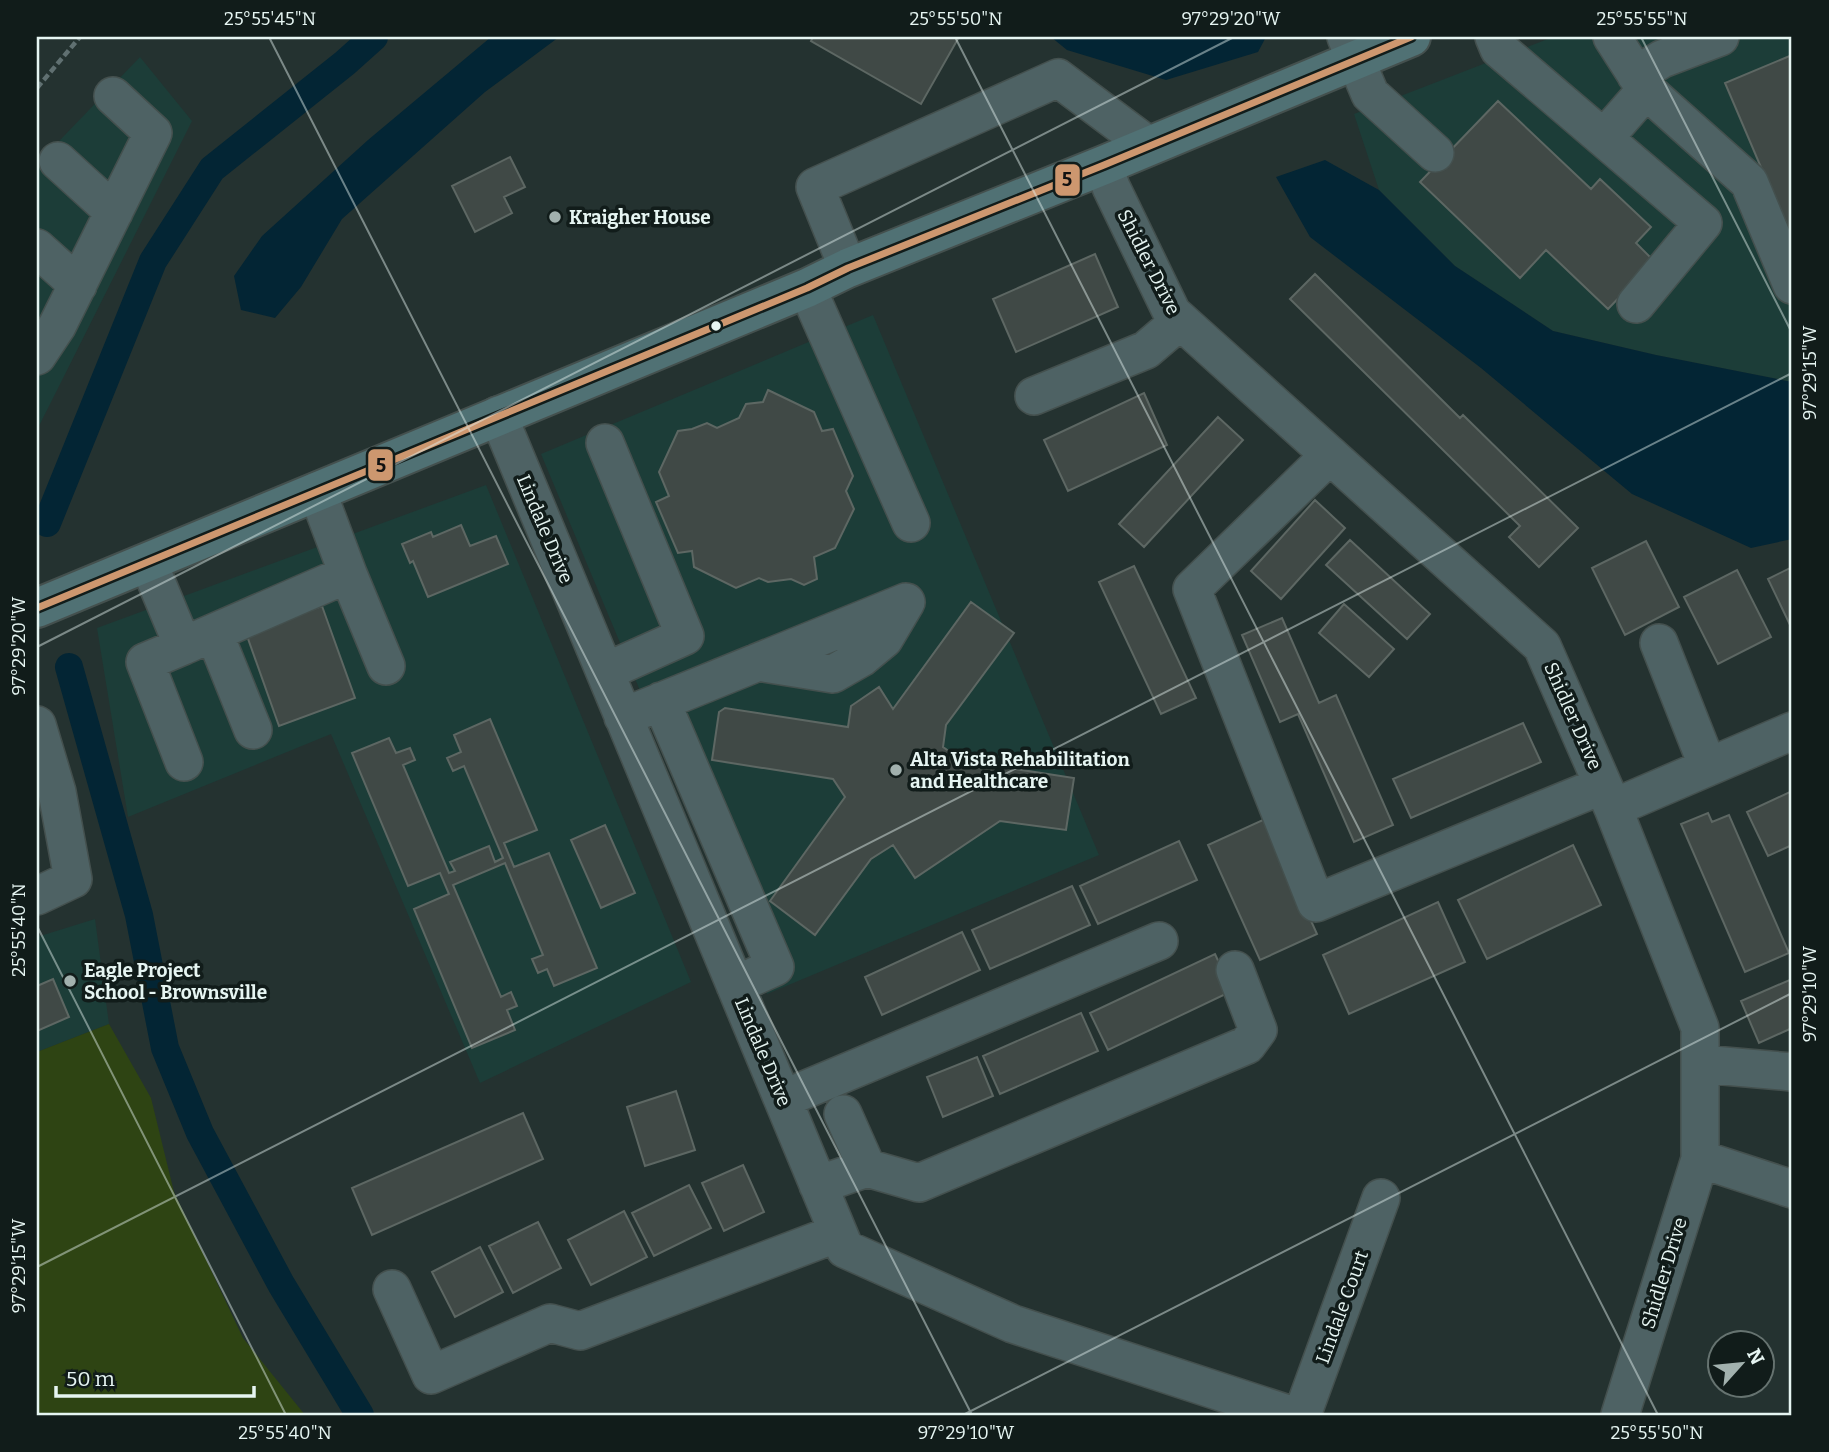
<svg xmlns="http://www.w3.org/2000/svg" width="1829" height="1452" font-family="Bitter,serif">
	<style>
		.built { fill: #1c3d38 }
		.green { fill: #2e4413 }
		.water { fill: #032534 }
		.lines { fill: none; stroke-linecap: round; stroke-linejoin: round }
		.canal { stroke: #032534; stroke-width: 28 }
		.building { fill: #404946; stroke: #5d6763; stroke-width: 2 }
		.minor-casing { stroke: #44504e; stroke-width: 40 }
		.major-casing { stroke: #44504e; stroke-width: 42 }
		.path { stroke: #607071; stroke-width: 4.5; stroke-dasharray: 7 3.5; stroke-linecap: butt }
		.minor { stroke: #4e6264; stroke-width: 37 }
		.major { stroke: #507174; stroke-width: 38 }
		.bus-1-casing { stroke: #111c1a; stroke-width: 12 }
		.bus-1 { stroke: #cd976f; stroke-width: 7 }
		.ticks { fill: none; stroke: #e6f5f2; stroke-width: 2; stroke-opacity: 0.45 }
		.poi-dot { fill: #a2b1ae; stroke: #111c1a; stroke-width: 2.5 }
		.bus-dot { fill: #e6f5f2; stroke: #111c1a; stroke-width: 2.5 }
		.labels { text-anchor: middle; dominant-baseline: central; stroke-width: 7; stroke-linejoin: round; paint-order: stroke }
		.poi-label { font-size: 19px; font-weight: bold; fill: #e6f5f2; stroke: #111c1a; text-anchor: start }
		.street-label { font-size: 19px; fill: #e6f5f2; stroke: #111c1a }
		.line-badge { stroke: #111c1a; stroke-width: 2.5 }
		.pale-badge-label { font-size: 19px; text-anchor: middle; font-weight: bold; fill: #111 }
		.neatline { fill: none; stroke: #e6f5f2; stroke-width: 2.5 }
		.ticks-label { font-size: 18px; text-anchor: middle; fill: #e6f5f2 }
	</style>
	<rect width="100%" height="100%" fill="#243230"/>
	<path class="built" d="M1553 37H1792V382L1656 355 1553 331 1455 266 1379 190 1354 114Z
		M140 57 192 121 37 430V164Z
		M873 315 1099 855 767 994 541 454Z
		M486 485 691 982 480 1083 331 734 128 817 97 628Z
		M95 919 109 1024 37 1052V937Z"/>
	<path class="green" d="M109 1024 151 1098 174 1192 243 1338 305 1415H37V1052Z"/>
	<path class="water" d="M491 37H559L485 92 342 219 301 287 275 318 241 310 234 276 262 236 368 140Z
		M1051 37H1266L1258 52 1166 80 1067 50Z
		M1325 160 1379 190 1455 266 1553 331 1656 355 1792 382V539L1751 548 1632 494 1481 368 1310 237 1276 177Z"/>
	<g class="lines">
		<path class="canal" d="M47 523 153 261 212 169 345 63 374 37
			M69 667 139 915 165 1048 200 1133 281 1284 360 1415"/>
	</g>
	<path class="building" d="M813 37H959L921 104 811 41Z
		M1792 55V231L1789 233 1725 83Z
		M1498 101 1591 189 1600 179 1651 227 1636 243 1654 261 1608 309 1546 250 1520 278 1420 182Z
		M510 157 525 187 504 197 512 213 475 232 452 186Z
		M1095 254 1118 307 1016 352 993 299Z
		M1315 274 1460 418 1463 415 1578 528 1539 567 1509 537 1520 526 1290 299Z
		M768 390 814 412 822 431 833 429 853 476 846 491 854 509 835 548 814 557 817 579 804 585 791 579 768 582 759 578 736 588 694 567 692 551 678 553 656 502 669 496 659 472 678 431 692 429 707 423 717 428 739 418 746 404 763 402Z
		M1144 393 1167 445 1068 491 1044 440Z
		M1218 417 1243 440 1144 547 1119 524Z
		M1315 500 1345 528 1281 599 1251 571Z
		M461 525 470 546 496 536 508 564 428 597 413 561 410 563 402 544 431 532 433 537Z
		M1350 540 1430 614 1407 639 1326 565Z
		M1646 541 1679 607 1625 635 1592 568Z
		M1134 566 1196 698 1161 714 1099 582Z
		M1792 567V629L1768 579Z
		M1737 570 1771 637 1718 664 1684 597Z
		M971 602 1014 633 946 725 943 747 963 761 1074 778 1066 830 1000 821 915 878 893 845 871 859 815 935 770 901 845 797 833 779 712 760 719 712 725 708 848 727 851 706 879 687 893 709Z
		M1344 604 1394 649 1369 677 1319 633Z
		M322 606 355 698 279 726 246 633Z
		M1282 618 1319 703 1336 695 1393 825 1354 842 1298 714 1280 722 1242 635Z
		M490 719 537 830 504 843 514 867 549 853 597 968 554 986 547 969 538 973 532 959 543 955 505 863 453 885 501 997 511 992 517 1006 507 1010 515 1030 472 1048 414 909 449 894 440 873 408 886 352 753 389 738 396 753 410 748 415 760 403 765 449 873 455 871 450 862 489 846 495 862 503 858 464 766 453 771 447 758 461 752 454 735Z
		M1523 723 1541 762 1411 818 1393 779Z
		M1792 791V845L1768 856 1747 812Z
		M1708 813 1712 822 1729 815 1789 953 1745 972 1681 824Z
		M1265 819 1317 934 1260 960 1208 845Z
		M605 825 635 893 601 908 571 840Z
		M1179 841 1197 880 1098 924 1080 886Z
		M1573 845 1601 905 1487 959 1458 900Z
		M1072 886 1090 925 990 969 972 930Z
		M1438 902 1465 962 1349 1014 1323 955Z
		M962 932 980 970 882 1015 865 977Z
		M1215 954 1232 991 1108 1050 1090 1013Z
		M53 979 69 1017 37 1031V986Z
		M1792 979V1028L1759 1043 1741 1001Z
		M1081 1013 1098 1051 1000 1094 983 1056Z
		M977 1057 993 1096 943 1117 927 1077Z
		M676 1091 695 1150 645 1166 627 1107Z
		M523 1113 543 1159 372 1235 352 1188Z
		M743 1165 764 1212 724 1231 702 1183Z
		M689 1185 711 1228 654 1256 632 1213Z
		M624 1211 647 1257 591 1285 568 1240Z
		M538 1222 561 1268 513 1293 489 1246Z
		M480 1247 503 1292 455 1317 432 1272Z"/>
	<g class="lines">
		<defs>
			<path id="minor" d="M1346 37 1370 94 1435 153
				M1494 37 1499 49 1703 223 1636 304
				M1612 37 1646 90 1749 182 1792 285
				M1636 75 1662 59 1720 37
				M1604 138 1646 90
				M58 161 114 212
				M1104 165 1111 187 1172 313 1542 646 1613 808 1700 1028V1159L1620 1415
				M37 248 78 285
				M848 268 815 187 1058 78 1149 146
				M807 288 911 523
				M37 356 57 326 153 133 113 96
				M1034 396 1146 350 1180 321
				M498 415 845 1249 1013 1324 1291 1415
				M1330 455 1192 589 1316 903 1603 785
				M148 562 183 646 145 662 184 762
				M348 574 386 666
				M214 633 253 730
				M1659 643 1708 767
				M183 646 348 574 317 491
				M605 672 685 636 605 443
				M661 701 775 967 735 985
				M623 717 906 602 884 639 861 658 833 674 758 662
				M37 725 57 792 73 879 37 896
				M1613 808 1792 731
				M1701 1064 1792 1072
				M783 1099 1159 941
				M843 1114 867 1168
				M1700 1159 1792 1189
				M818 1185 867 1168 919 1183 1247 1045 1258 1030 1235 970
				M392 1289 431 1375 550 1323 580 1331 838 1233
				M1302 1415 1381 1198"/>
			<path id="major" d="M37 608 807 288 848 268 1104 165 1411 37"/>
		</defs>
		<use href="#minor" class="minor-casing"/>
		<use href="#major" class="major-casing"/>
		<path class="path" d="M37 88 80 37"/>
		<use href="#minor" class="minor"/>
		<use href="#major" class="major"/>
		<defs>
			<path id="bus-1" d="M37 608 807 288 848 268 1104 165 1411 37"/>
		</defs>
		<use href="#bus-1" class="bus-1-casing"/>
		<use href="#bus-1" class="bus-1"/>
	</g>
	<path class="ticks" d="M269 37 972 1415M955 37 1658 1415M1641 37 1792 333M37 647 1234 37M37 926 286 1415M37 1267 1792 373M963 1415 1792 993"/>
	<g class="poi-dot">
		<circle cx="555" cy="217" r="7"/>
		<circle cx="896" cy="770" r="7"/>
		<circle cx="70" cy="981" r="7"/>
	</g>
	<circle class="bus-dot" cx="716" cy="326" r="6"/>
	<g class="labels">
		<g class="poi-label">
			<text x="569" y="217">Kraigher House</text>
			<text x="910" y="759">Alta Vista Rehabilitation<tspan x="910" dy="22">and Healthcare</tspan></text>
			<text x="84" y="970">Eagle Project<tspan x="84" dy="22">School - Brownsville</tspan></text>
		</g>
		<g class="street-label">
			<text transform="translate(1149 262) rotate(63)">Shidler Drive</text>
			<text transform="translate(545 529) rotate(67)">Lindale Drive</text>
			<text transform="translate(1573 716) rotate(66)">Shidler Drive</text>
			<text transform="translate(763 1052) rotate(67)">Lindale Drive</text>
			<text transform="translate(1664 1273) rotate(-73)">Shidler Drive</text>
			<text transform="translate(1342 1307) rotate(-70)">Lindale Court</text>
		</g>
	</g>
	<g class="line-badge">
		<rect x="1054" y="163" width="27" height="34" rx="7" fill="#cd976f"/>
		<rect x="367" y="448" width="27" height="34" rx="7" fill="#cd976f"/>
	</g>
	<g class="pale-badge-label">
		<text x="1067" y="186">5</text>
		<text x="381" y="472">5</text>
	</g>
	<rect width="1829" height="1452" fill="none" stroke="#111c1a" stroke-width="77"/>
	<g transform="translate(1741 1364) rotate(63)"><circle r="33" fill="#111c1a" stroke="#667370" stroke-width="2"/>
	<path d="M0-5L12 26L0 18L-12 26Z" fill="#a2b1ae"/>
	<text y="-10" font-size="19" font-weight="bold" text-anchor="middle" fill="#e6f5f2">N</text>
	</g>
	<path d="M56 1386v10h198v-10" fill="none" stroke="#e6f5f2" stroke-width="3.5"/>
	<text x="66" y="1386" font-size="21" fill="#e6f5f2" stroke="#111c1a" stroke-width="5" paint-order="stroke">50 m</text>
	<rect x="38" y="38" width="1752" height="1376" class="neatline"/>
	<g class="ticks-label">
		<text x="270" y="25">25°55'45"N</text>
		<text x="956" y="25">25°55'50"N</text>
		<text x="1231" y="25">97°29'20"W</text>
		<text x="1642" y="25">25°55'55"N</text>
		<text transform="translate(1810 373) rotate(-90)" y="6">97°29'15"W</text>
		<text transform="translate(19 646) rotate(-90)" y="6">97°29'20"W</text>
		<text transform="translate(19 930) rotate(-90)" y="6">25°55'40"N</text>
		<text transform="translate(1810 994) rotate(-90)" y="6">97°29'10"W</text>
		<text transform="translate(19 1266) rotate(-90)" y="6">97°29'15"W</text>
		<text x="285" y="1439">25°55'40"N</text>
		<text x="966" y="1439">97°29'10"W</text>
		<text x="1657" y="1439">25°55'50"N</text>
	</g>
</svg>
